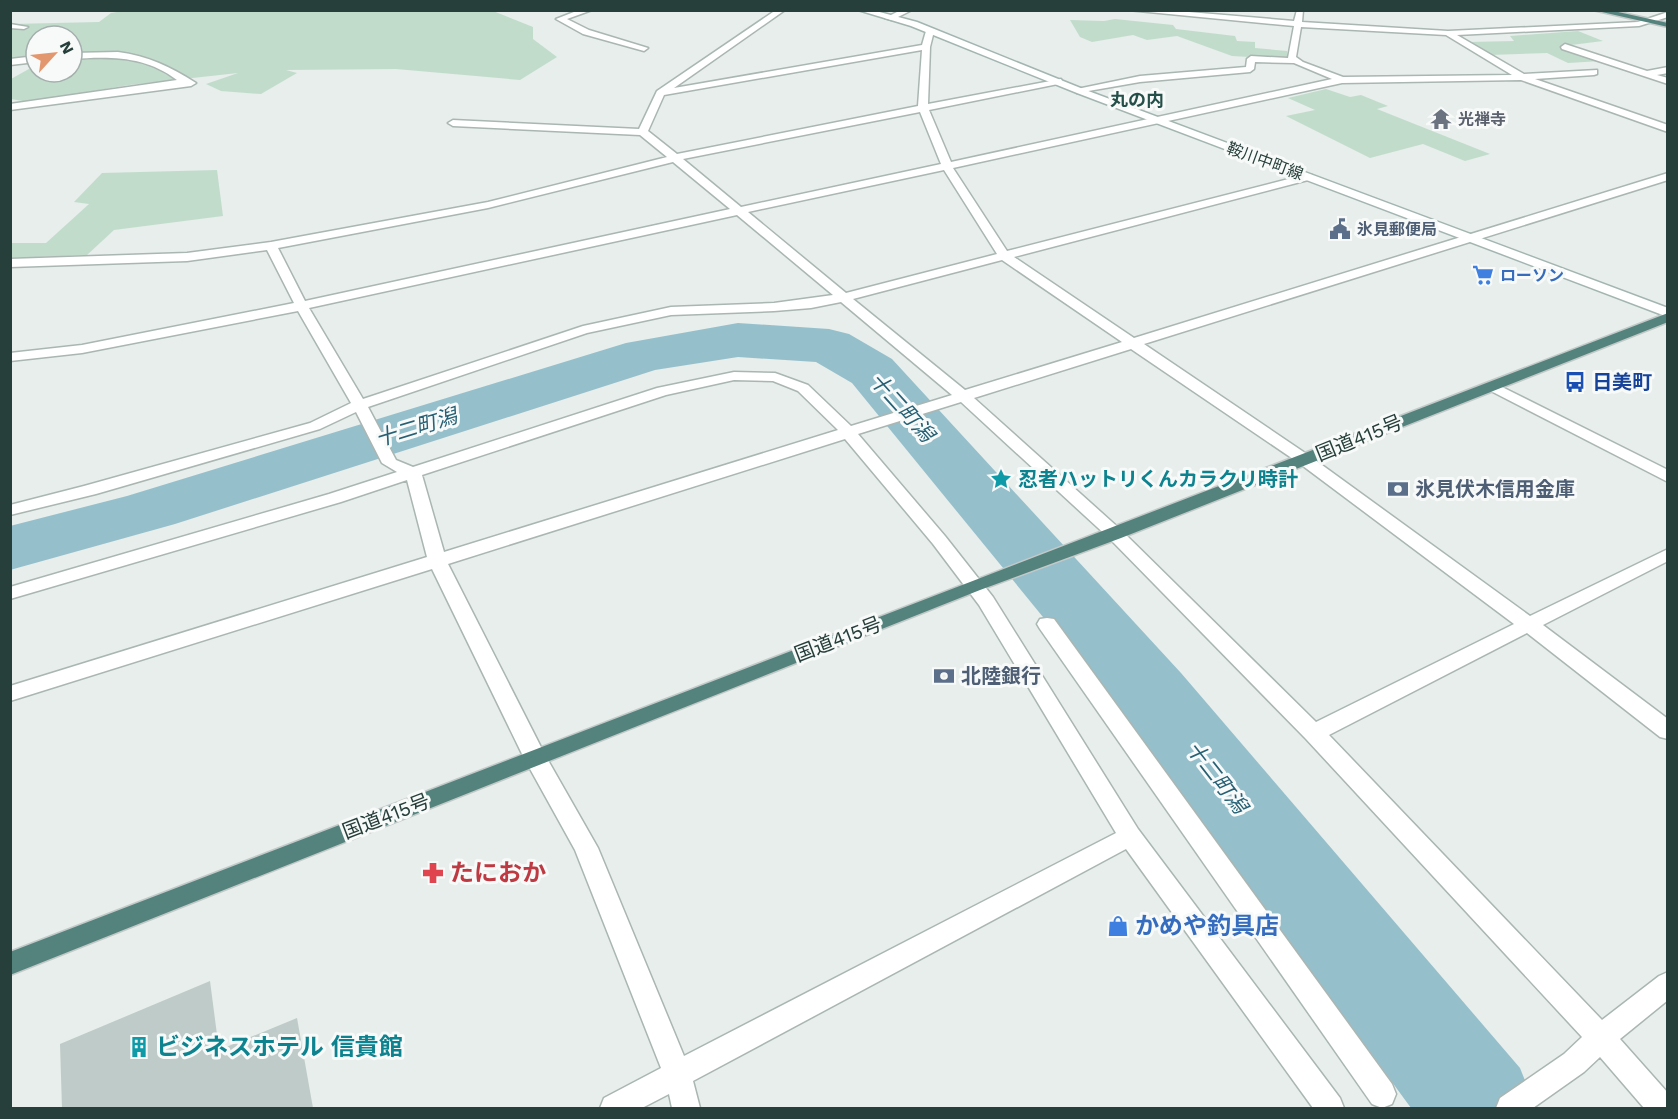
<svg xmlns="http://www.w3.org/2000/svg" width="1678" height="1119" font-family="'Work Sans','Noto Sans JP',sans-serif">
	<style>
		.green { fill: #c2dccc }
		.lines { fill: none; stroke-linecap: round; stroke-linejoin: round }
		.river { fill: #96bfcc; fill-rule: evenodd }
		.building { fill: #bfcbc8 }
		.pedestrian-casing { stroke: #aab6b2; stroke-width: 3 }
		.minor-casing { stroke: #aab6b2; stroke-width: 3 }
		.secondary-casing { stroke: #a3b5b1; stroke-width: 3 }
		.trunk-casing { stroke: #c3c9c8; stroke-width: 3 }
		.pedestrian { fill: #fff; fill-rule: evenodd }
		.minor { fill: #fff; fill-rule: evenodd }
		.secondary { fill: #fff; fill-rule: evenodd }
		.trunk { fill: #53837c; fill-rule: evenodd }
		.labels { text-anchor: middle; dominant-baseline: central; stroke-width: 6; stroke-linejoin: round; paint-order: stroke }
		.far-worship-label { font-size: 16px; font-weight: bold; fill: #5b616d; stroke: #f7faf9; text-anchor: start }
		.far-street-label { font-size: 16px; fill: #273f3a; stroke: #f7faf9 }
		.far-service-label { font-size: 16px; font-weight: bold; fill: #4e5e75; stroke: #f7faf9; text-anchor: start }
		.far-shop-label { font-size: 16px; font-weight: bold; fill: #366cbe; stroke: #f7faf9; text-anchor: start }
		.far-neighbourhood-label { font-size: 18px; font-weight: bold; fill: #254f49; stroke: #f7faf9 }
		.transit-label { font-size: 20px; font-weight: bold; fill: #164399; stroke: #f7faf9; text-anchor: start }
		.street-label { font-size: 20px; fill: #273f3a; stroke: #f7faf9 }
		.culture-label { font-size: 20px; font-weight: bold; fill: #0d838f; stroke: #f7faf9; text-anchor: start }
		.service-label { font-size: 20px; font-weight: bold; fill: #4e5e75; stroke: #f7faf9; text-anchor: start }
		.water-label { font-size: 21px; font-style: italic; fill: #276075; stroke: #f7faf9 }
		.near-health-label { font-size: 24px; font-weight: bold; fill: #be3a42; stroke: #f7faf9; text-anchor: start }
		.near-shop-label { font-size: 24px; font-weight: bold; fill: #366cbe; stroke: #f7faf9; text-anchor: start }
		.near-culture-label { font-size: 24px; font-weight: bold; fill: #0d838f; stroke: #f7faf9; text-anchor: start }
	</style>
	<rect width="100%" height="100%" fill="#e7eeeb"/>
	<path class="green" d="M123 11H493L533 27V39L557 57 520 80 396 69 286 70 297 73 261 94 221 91 206 84 238 73 129 85 28 102 11 99V79L36 65V72H72V36H36V57L11 58V24L99 22 111 13Z
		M1115 19 1173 25 1176 29 1235 36 1237 41 1255 42V48L1287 51 1288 59 1232 56 1177 36 1147 40 1133 35 1092 42 1080 37 1070 20 1104 21Z
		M1578 31 1603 41 1563 46 1601 61 1568 63 1547 53 1490 55 1468 42 1514 41 1510 36Z
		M1326 89 1350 97 1361 95 1388 106 1377 109 1490 154 1465 161 1423 144 1370 158 1286 116 1315 110 1288 98Z
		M217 170 223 216 114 230 87 255 11 258V243H46L89 204 74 202 102 173Z"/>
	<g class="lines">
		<path class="river" d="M738 323 829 329 849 334 892 359 1181 673 1520 1068 1536 1108H1411L1123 715 852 383 816 362 738 357 655 370 175 524 10 570V526L127 496 626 343Z"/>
	</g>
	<path class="building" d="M210 981 219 1050 297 1018 313 1108H62L60 1044Z"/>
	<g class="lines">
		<defs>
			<path id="pedestrian" d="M1047 618 1054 619 1392 1084 1396 1094 1392 1104 1382 1108 1372 1104 1040 629 1037 624 1040 619Z"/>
			<path id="minor" d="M579 10H592L567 19 589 30 648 48 644 51 583 34 556 19Z
				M776 10H785L674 88 922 45 926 31 930 29 934 31 930 47 928 104 1061 79 1062 81 1058 84 929 110 951 162 1332 79 1294 63 1255 62 1254 69 1250 72 1140 82 1077 93V89L1140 76 1246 67 1247 59 1251 56 1288 58 1294 26 1128 10H1165L1294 21 1297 10H1303L1302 22 1448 31 1638 22 1668 12V17L1639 26 1457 35 1524 74 1597 70V74L1594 75 1535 79 1668 125V132L1521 80 1342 83 953 168 1007 251 1304 175H1312V179L1014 257 1134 338 1668 173V180L1144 344 1311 457 1530 616 1668 549V561L1543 625 1668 719V739L1660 737 1527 633 1329 735 1602 1020 1659 976 1668 972V1000L1620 1039 1668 1093V1108H1644L1600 1057 1584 1072 1533 1108H1496L1500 1098 1564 1054 1582 1037 1306 739 1109 538 961 402 858 434 945 536 993 597 1138 829 1340 1098 1344 1108H1313L1126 849 693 1081 700 1108H672L669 1094 642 1108H600L604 1098 661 1068 575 850 524 758 432 569 10 701V686L427 557 407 480 341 502 10 599V587L329 494 397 472 382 463 356 412 320 429 96 494 10 515V505L84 486 310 423 351 403 298 311 82 353 10 361V353L82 345 294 303 267 250 187 261 10 267V259L187 253 271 242 488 202 667 157 640 135 453 126 448 123 453 120 639 129 657 91ZM1301 27 1446 35 1512 75 1343 77 1303 62 1296 57ZM922 50 918 106 677 154 648 131 664 95ZM920 112 941 164 741 207 683 159ZM673 162 730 209 305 301 278 248 488 208ZM944 170 997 254 846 293 748 212ZM737 215 833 295 774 303 671 307 583 326 363 399 309 308ZM1002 260 1122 342 965 390 853 299ZM841 302 952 395 851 426 808 385 775 373 734 372 657 388 413 467 396 460 368 407 587 333 671 315 774 311 811 308ZM1131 349 1299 463 1514 624 1316 722 1121 530 974 398ZM734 380 773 381 798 391 838 430 444 552 422 475 666 395ZM845 439 933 544 979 605 1116 833 684 1056 598 848 545 755 448 564Z
				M901 10H912L892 20 885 18Z
				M10 24 28 27 24 29 10 28Z
				M1565 44 1647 71 1668 67V73L1657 75 1668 78V84L1562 49 1561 47Z
				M118 52C148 56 171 67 196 83L191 86 10 110V104L177 80C146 56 110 56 72 59V53Z
				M36 56V62L10 65V59Z
				M1492 382 1668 470V482L1487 389 1485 386Z"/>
			<path id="secondary" d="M858 10H872L917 22 1083 89 1668 308V317L1077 93 911 26Z"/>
			<path id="trunk" d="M1593 10H1609L1668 23V27Z
				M1668 313V322L1121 538 980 590 10 975V952Z"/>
		</defs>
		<use href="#pedestrian" class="pedestrian-casing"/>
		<use href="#minor" class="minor-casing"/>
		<use href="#secondary" class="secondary-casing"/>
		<use href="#trunk" class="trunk-casing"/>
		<use href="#pedestrian" class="pedestrian"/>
		<use href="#minor" class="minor"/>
		<use href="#secondary" class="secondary"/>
		<use href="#trunk" class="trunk"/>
	</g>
	<defs>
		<symbol id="temple-bare" viewBox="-9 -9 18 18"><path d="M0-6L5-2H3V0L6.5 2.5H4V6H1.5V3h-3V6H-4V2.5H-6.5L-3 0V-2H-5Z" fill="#6b7280" stroke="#f7faf9" stroke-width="2.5" paint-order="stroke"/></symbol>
		<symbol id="civic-bare" viewBox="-9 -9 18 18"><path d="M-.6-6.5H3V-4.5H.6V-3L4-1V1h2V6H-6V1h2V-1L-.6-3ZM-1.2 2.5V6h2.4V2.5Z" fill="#5c6f8a" stroke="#f7faf9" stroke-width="2.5" paint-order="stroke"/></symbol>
		<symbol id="supermarket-bare" viewBox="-9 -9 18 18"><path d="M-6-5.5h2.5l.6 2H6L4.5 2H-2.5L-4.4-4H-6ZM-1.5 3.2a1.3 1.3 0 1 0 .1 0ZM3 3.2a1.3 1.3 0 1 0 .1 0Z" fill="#3f7fe0" stroke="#f7faf9" stroke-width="2.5" paint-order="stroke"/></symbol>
		<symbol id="bus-bare" viewBox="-9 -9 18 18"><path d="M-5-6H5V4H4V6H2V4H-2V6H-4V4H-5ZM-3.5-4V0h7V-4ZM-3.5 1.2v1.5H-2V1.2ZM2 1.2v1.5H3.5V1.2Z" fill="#1a4fb4" stroke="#f7faf9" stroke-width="2.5" paint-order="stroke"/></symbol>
		<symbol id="sight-bare" viewBox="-9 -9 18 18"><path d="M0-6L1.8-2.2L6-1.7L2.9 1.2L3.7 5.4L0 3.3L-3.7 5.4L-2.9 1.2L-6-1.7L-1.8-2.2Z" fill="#0f9aa8" stroke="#f7faf9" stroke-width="2.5" paint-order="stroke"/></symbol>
		<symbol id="bank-bare" viewBox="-9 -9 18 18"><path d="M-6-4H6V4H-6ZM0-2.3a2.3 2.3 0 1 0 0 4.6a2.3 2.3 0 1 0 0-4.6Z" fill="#5c6f8a" stroke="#f7faf9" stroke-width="2.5" paint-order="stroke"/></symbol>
		<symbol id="pharmacy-bare" viewBox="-9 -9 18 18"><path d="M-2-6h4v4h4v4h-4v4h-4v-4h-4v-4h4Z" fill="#e0444e" stroke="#f7faf9" stroke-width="2.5" paint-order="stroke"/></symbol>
		<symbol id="shop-bare" viewBox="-9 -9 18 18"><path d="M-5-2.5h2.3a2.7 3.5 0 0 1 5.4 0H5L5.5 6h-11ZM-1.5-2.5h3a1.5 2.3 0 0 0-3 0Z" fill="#3f7fe0" stroke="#f7faf9" stroke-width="2.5" paint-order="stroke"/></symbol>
		<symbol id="building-bare" viewBox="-9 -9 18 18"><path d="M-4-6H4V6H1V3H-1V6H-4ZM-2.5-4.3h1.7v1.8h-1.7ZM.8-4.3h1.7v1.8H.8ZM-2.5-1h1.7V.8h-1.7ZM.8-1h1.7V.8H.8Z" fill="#0f9aa8" stroke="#f7faf9" stroke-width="2.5" paint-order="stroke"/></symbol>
	</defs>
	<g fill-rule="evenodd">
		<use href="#temple-bare" x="1426" y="104" width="30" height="30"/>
		<use href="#civic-bare" x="1325" y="214" width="30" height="30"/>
		<use href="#supermarket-bare" x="1468" y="260" width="30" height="30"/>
		<use href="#bus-bare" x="1560" y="367" width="30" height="30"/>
		<use href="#sight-bare" x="986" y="464" width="30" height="30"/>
		<use href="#bank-bare" x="1383" y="474" width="30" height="30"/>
		<use href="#bank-bare" x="929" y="661" width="30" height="30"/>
		<use href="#pharmacy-bare" x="418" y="858" width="30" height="30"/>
		<use href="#shop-bare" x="1103" y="911" width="30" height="30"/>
		<use href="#building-bare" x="124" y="1032" width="30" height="30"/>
	</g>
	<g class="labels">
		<g class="far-worship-label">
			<text x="1458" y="119">光禅寺</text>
		</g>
		<g class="far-street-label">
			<text transform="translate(1265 161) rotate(20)">鞍川中町線</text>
		</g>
		<g class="far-service-label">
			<text x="1357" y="229">氷見郵便局</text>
		</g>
		<g class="far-shop-label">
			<text x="1500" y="275">ローソン</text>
		</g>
		<g class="far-neighbourhood-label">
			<text x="1137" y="99">丸の内</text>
		</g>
		<g class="transit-label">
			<text x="1592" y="382">日美町</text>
		</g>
		<g class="street-label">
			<text transform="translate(1359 438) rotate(-22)">国道415号</text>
			<text transform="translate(838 639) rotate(-21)">国道415号</text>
			<text transform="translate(386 816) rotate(-21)">国道415号</text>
		</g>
		<g class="culture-label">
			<text x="1018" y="479">忍者ハットリくんカラクリ時計</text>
		</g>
		<g class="service-label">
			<text x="1415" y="489">氷見伏木信用金庫</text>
			<text x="961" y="676">北陸銀行</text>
		</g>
		<g class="water-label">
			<text transform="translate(902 407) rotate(48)">十二町潟</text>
			<text transform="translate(416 427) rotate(-17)">十二町潟</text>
			<text transform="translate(1217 777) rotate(52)">十二町潟</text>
		</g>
		<g class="near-health-label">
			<text x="450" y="873">たにおか</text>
		</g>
		<g class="near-shop-label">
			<text x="1135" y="926">かめや釣具店</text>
		</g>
		<g class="near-culture-label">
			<text x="156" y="1047">ビジネスホテル 信貴館</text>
		</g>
	</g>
	<rect width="1678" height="1119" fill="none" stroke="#273f3a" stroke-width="24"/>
	<g transform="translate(54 54) rotate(63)"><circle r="28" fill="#f7faf9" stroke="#a4afad" stroke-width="1.5"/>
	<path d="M0-4.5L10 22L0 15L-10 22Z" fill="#e3976f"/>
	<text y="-9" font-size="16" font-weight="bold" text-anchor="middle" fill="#273f3a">N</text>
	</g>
</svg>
